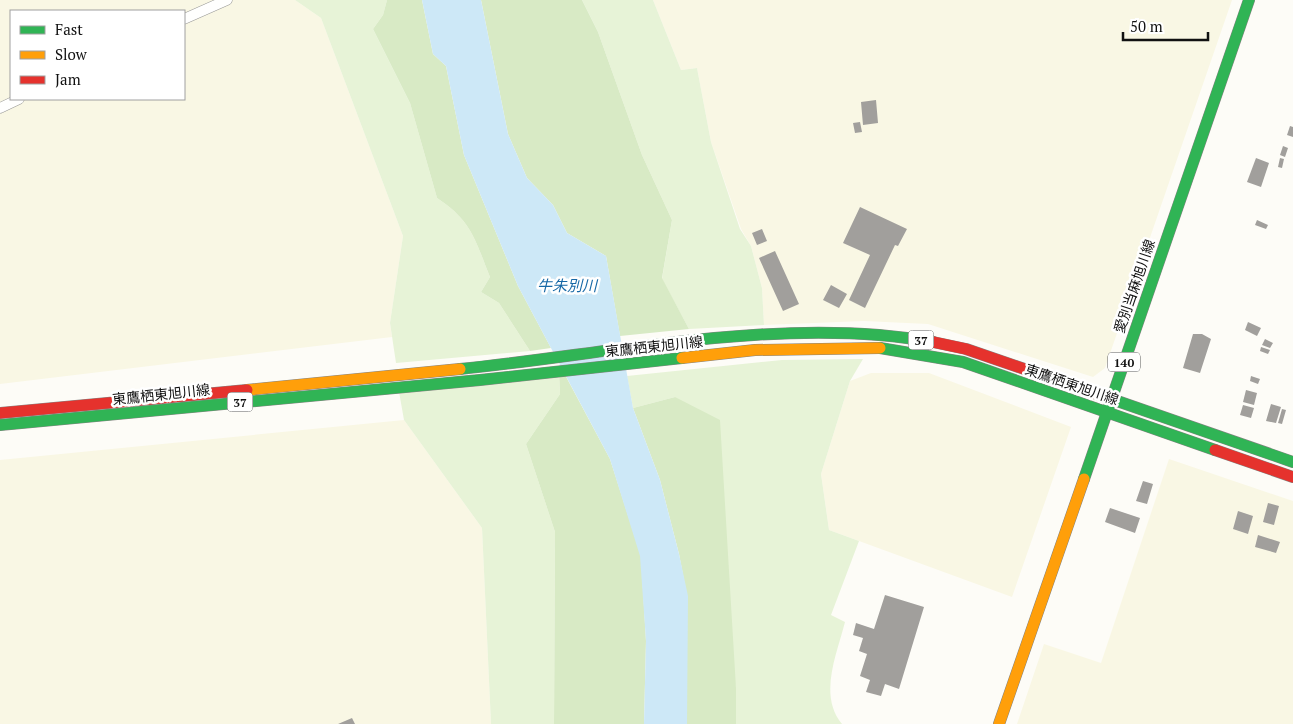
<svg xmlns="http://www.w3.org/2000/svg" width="1293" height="724" font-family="'PT Serif','Noto Sans JP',serif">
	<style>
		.farmland { fill: #f9f7e4; fill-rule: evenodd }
		.green { fill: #e7f3d7 }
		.forest { fill: #d8eac5 }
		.water { fill: #cde8f7 }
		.building { fill: #a19f9c }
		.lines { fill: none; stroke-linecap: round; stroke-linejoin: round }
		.street-casing { stroke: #979795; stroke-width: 11 }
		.fast-casing { stroke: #858482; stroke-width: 12 }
		.slow-casing { stroke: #858482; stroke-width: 12 }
		.jam-casing { stroke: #858482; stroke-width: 12 }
		.street { stroke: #fffffe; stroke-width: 10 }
		.fast { stroke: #30b455; stroke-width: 11 }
		.slow { stroke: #ff9f0a; stroke-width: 11 }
		.jam { stroke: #e5322d; stroke-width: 11 }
		.labels { text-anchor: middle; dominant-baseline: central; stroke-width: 5; stroke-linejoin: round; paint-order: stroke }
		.shield { fill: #fff; stroke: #585858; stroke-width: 1 }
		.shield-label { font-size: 12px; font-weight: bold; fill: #111 }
		.street-label { font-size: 14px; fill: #111; stroke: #fff }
		.water-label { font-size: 15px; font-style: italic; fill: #1768a6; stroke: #fff }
	</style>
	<rect width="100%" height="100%" fill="#fdfcf7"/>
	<path class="farmland" d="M0 0H295L321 18 403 236 390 323 392 337 0 384ZM11 11H184V99H11Z
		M653 0H1232L1105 368 1093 377 928 324 864 321 764 325 762 288 751 246 741 229 711 142 697 68 681 70Z
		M871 373H929L1071 427 1012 597 829 530 821 474 850 381Z
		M404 420 482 528 491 724H0V460Z
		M1169 459 1293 501V724H1017L1044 644 1101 663Z"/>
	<path class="green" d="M295 0H387L383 15 373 29 410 103 437 198C472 221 475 240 490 277L481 292 499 303 530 351 396 363 390 323 403 236 321 18Z
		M582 0H653L681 70 697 68 711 142 740 229 751 246 762 288 764 325 689 329 662 279 672 220 642 155 598 32Z
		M863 359 850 381 821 474 829 530 859 541 831 615 845 622C837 654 818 695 842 724H736V688L675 397 633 408 627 376 782 360Z
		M559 372 560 394 526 444 555 532 554 724H491L482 528 404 420 398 386Z"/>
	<path class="forest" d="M387 0H422L433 54 446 66 464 155 518 286 551 348 530 351 499 303 481 292 490 277C475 240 472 221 437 198L410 103 373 29 383 15Z
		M481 0H582L598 32 642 155 672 220 662 278 689 329 620 336 606 256 567 233 553 205 527 178 508 134Z
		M563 371 610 459 641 556 646 641 644 724H554L555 532 526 444 560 394 559 372Z
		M675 397 720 420 736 688V724H687V596L679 554 660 480 633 408Z"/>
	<path class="water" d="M422 0H481L508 134 527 178 553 205 567 233 606 256 633 408 660 480 679 554 688 596 687 724H644L646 641 640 556 610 459 518 286 464 155 446 66 433 54Z"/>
	<path class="building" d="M876 100 878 123 863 125 861 102Z
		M860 122 862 132 855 133 853 123Z
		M1290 126 1293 127V137L1287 135Z
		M1283 146 1288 148 1285 157 1280 155Z
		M1256 158 1269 163 1261 187 1247 182Z
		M1280 158 1284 159 1282 168 1278 167Z
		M860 207 907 229 898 246 895 245 865 308 849 300 870 255 843 243Z
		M1257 220 1268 225 1266 229 1255 225Z
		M762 229 767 241 757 245 752 233Z
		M775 251 799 304 783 311 759 258Z
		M831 285 847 294 839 308 823 300Z
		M1248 322 1261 328 1257 336 1245 330Z
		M1193 334H1202L1211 339 1200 373 1183 368Z
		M1265 339 1273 343 1270 348 1262 345Z
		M1261 347 1270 350 1268 354 1260 351Z
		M1251 376 1260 379 1258 384 1250 381Z
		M1246 390 1257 393 1254 405 1243 402Z
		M1271 404 1281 407 1276 423 1266 421Z
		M1243 405 1254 408 1251 418 1240 415Z
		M1282 409 1286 410 1282 424 1278 423Z
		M1143 481 1153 484 1147 504 1136 501Z
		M1268 503 1279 506 1274 525 1263 522Z
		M1110 508 1140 518 1135 533 1105 522Z
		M1238 511 1253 516 1248 534 1233 529Z
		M1258 535 1280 542 1276 553 1255 547Z
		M885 595 924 607 899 689 885 684 881 696 866 692 870 680 860 676 867 654 859 651 863 638 853 635 856 623 874 629Z
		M352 718 355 724H338Z"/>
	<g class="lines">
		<defs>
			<path id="street" d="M184 19 227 0
				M0 108 19 99"/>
			<path id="fast" d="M880 348 963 362 1215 450
				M460 369C610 354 784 315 933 342
				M1097 394 1293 462
				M0 425 480 380 682 358
				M1084 479 1249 0"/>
			<path id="slow" d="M682 358 755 350 880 348
				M247 390 460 369
				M999 724 1084 479"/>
			<path id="jam" d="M933 342 966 349 1097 394
				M0 413 247 390
				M1215 450 1293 477"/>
		</defs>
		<use href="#street" class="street-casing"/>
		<use href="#fast" class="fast-casing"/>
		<use href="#slow" class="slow-casing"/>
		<use href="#jam" class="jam-casing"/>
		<use href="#street" class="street"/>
		<use href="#fast" class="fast"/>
		<use href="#slow" class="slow"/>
		<use href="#jam" class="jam"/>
	</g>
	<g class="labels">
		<g class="shield">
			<rect x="908.5" y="330.5" width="25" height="19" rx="4"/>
			<rect x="1108" y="352.5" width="32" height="19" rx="4"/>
			<rect x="227.5" y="392.5" width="25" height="19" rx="4"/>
		</g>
		<g class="shield-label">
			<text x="921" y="340">37</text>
			<text x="1124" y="362">140</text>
			<text x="240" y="402">37</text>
		</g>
		<g class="street-label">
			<text transform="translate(1134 286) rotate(-71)">愛別当麻旭川線</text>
			<text transform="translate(654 346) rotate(-6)">東鷹栖東旭川線</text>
			<text transform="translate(1072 384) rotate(19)">東鷹栖東旭川線</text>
			<text transform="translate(161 394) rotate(-6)">東鷹栖東旭川線</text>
		</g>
		<g class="water-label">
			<text x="567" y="285">牛朱別川</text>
		</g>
	</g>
	<rect x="10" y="10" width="175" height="90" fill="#ffffff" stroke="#a0a0a0"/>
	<rect x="20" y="26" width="25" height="8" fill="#30b455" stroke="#a0a0a0"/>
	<text x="55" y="35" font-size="15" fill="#111111">Fast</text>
	<rect x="20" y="51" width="25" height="8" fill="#ff9f0a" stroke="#a0a0a0"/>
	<text x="55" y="60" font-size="15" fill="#111111">Slow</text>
	<rect x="20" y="76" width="25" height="8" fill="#e5322d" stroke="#a0a0a0"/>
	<text x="55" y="85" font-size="15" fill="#111111">Jam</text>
	<path d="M1123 32v8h85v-8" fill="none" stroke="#111111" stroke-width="2.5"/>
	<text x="1130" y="32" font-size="15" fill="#111111" stroke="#ffffff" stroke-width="4" paint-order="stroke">50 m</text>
</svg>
